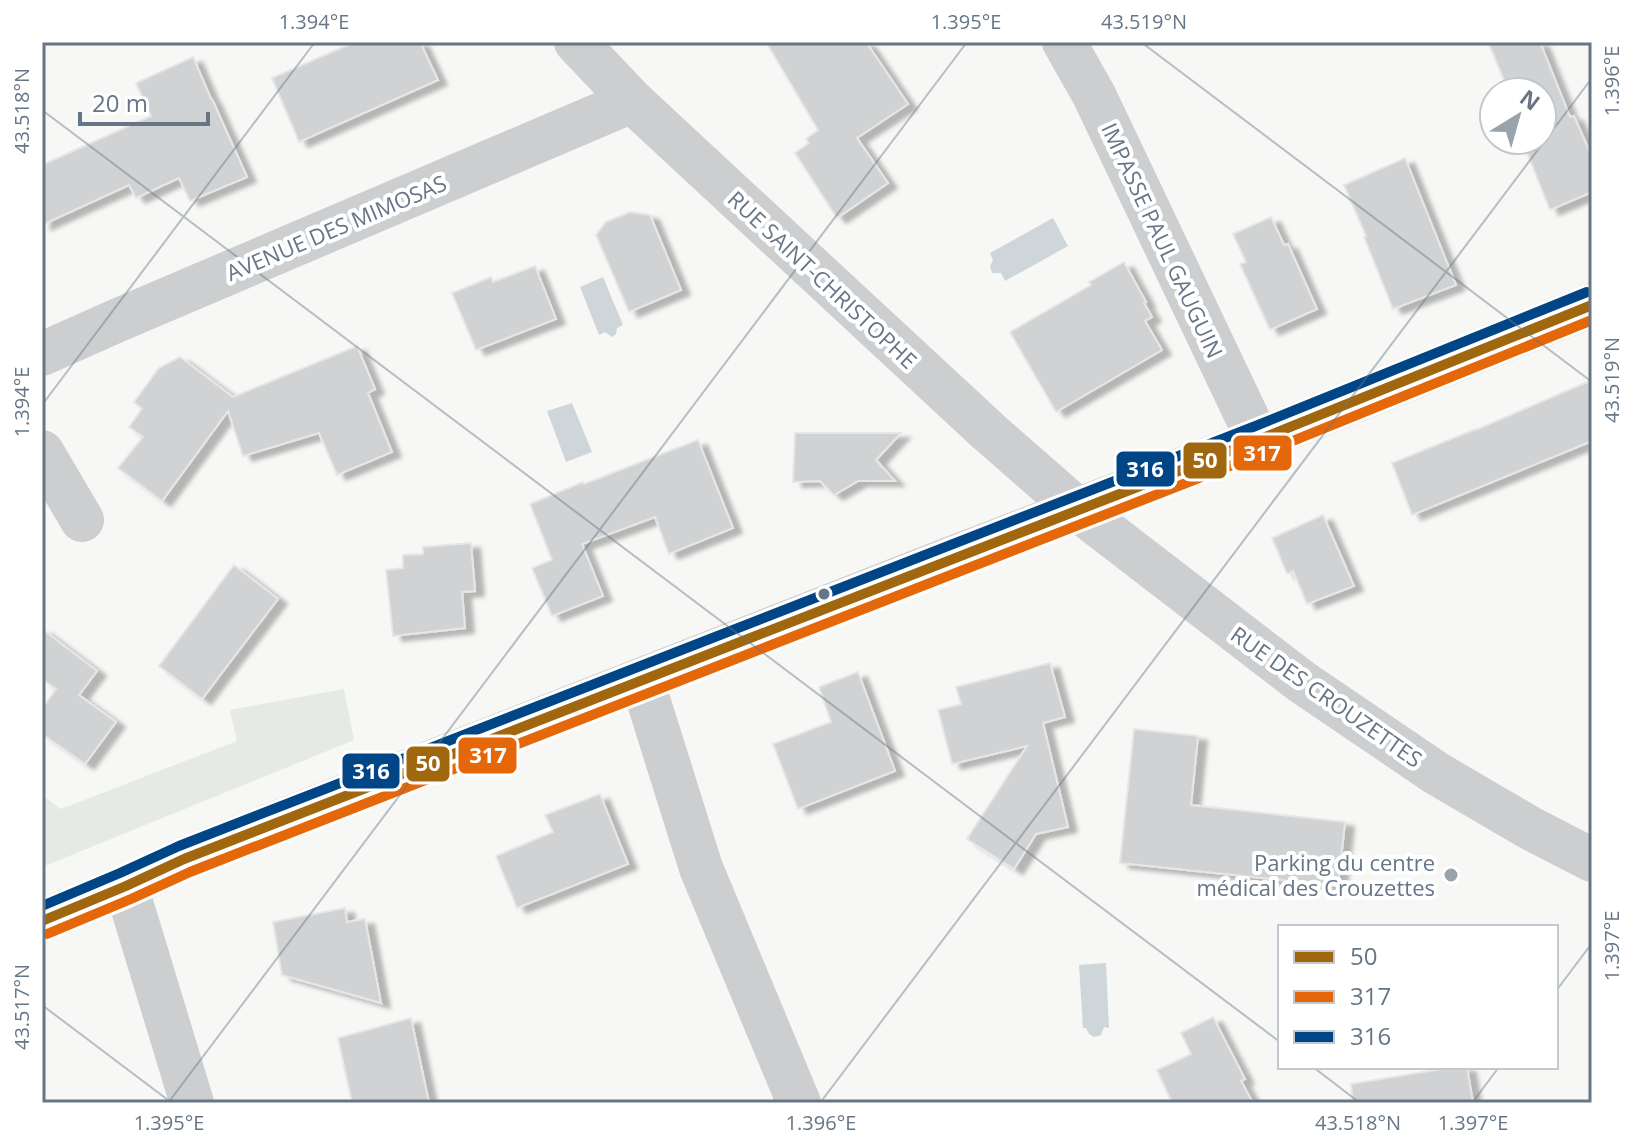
<svg xmlns="http://www.w3.org/2000/svg" width="1634" height="1145" font-family="'Open Sans',sans-serif">
	<style>
		.green { fill: #e6eae4 }
		.water { fill: #cfd6d9 }
		.building { fill: #d1d2d3; stroke: #e6e6e6; stroke-width: 2; filter: url(#shadow) }
		.lines { fill: none; stroke-linecap: round; stroke-linejoin: round }
		.minor { stroke: #cccecf; stroke-width: 44 }
		.bus-1-casing { stroke: #fff; stroke-width: 16 }
		.bus-2-casing { stroke: #fff; stroke-width: 16 }
		.bus-3-casing { stroke: #fff; stroke-width: 16 }
		.bus-1 { stroke: #a0670f; stroke-width: 10 }
		.bus-2 { stroke: #e46809; stroke-width: 10 }
		.bus-3 { stroke: #004687; stroke-width: 10 }
		.ticks { fill: none; stroke: #667686; stroke-width: 2; stroke-opacity: 0.45 }
		.bus-dot { fill: #667686; stroke: #fff; stroke-width: 3 }
		.poi-dot { fill: #99a3ad; stroke: #fff; stroke-width: 3 }
		.labels { text-anchor: middle; dominant-baseline: central; stroke-width: 8; stroke-linejoin: round; paint-order: stroke }
		.street-label { font-size: 22px; fill: #667686; stroke: #fff }
		.poi-label { font-size: 22px; fill: #667686; stroke: #fff; text-anchor: end }
		.line-badge { stroke: #fff; stroke-width: 3 }
		.badge-label { font-size: 22px; text-anchor: middle; font-weight: bold; fill: #fff }
		.neatline { fill: none; stroke: #667686; stroke-width: 3 }
		.ticks-label { font-size: 20px; text-anchor: middle; fill: #667686 }
	</style>
	<defs>
		<filter id="shadow"><feDropShadow dx="9" dy="5" stdDeviation="2" flood-color="#0004"/></filter>
	</defs>
	<rect width="100%" height="100%" fill="#f7f7f6"/>
	<path class="green" d="M344 689 354 740 42 867V795L61 809 237 741 230 710Z"/>
	<path class="water" d="M1053 218 1068 246 1005 281 1001 273H992L990 266 993 260 990 253Z
		M603 277 623 325 617 328 616 334 612 337 605 332 599 335 580 287Z
		M572 403 592 452 566 462 547 411Z
		M1106 963 1109 1028 1104 1027 1101 1035 1094 1037 1089 1034 1086 1028H1083L1079 965Z"/>
	<path class="building" d="M355 42H420L438 80 299 142 272 78Z
		M766 42H866L908 104 857 138 888 183 837 218 795 153 809 143 806 139 818 130Z
		M1488 42H1540L1570 117 1574 116 1592 157V192L1550 210 1522 140H1542V92H1509Z
		M193 57 211 99H212L247 177 190 201 179 178 136 198 129 185 42 225V165L151 116 136 83Z
		M1405 158 1456 285 1393 309 1364 237 1366 236 1344 185Z
		M630 212 650 215 681 290 629 312 596 235 606 222Z
		M1271 217 1284 245 1288 244 1317 309 1270 330 1240 264 1246 262 1233 234Z
		M1124 262 1146 302 1144 303 1152 317 1145 321 1162 350 1056 412 1010 332 1091 285 1089 282Z
		M535 266 556 319 476 350 452 293 491 277 493 282Z
		M357 346 375 389 368 393 392 452 337 475 319 433 243 456 228 411 162 501 118 468 143 437 129 427 142 409 134 402 159 368 180 357 233 397Z
		M1592 380V441L1412 515 1392 463 1476 429V430Z
		M795 433H901L876 460 895 481H858L834 495 820 481 793 482Z
		M698 440 733 528 669 554 655 517 582 544 603 596 552 616 532 568 552 560 530 504 583 482 584 484Z
		M1323 515 1354 586 1307 604 1293 571 1287 574 1272 538Z
		M471 543 475 591 462 592 465 628 393 636 386 570 403 568V555L423 554V547Z
		M234 565 278 599 202 699 159 666Z
		M42 629 97 671 79 695 116 722 85 764 42 734V709L56 689 42 679Z
		M1050 663 1065 717 1043 723 1068 827 1036 834 1014 869 967 839 1027 746 952 764 938 710 961 704 956 687Z
		M858 672 895 771 798 809 773 744 831 722 819 687Z
		M1134 729 1198 736 1191 805 1345 822 1338 886 1120 863Z
		M600 794 628 864 517 908 496 856 553 832 545 815Z
		M345 908 347 922 365 919 381 1003 282 975 273 922Z
		M1213 1017 1245 1079 1241 1081 1253 1103H1172L1157 1070 1191 1054 1181 1033Z
		M411 1018 429 1103H352L338 1038Z
		M1453 1067H1467L1473 1103H1353L1351 1084Z"/>
	<g class="lines">
		<path class="minor" d="M576 42 632 101 989 432 1077 509 1302 682 1436 773 1530 828 1592 860
			M1064 42 1094 95 1258 440
			M42 354 116 321 632 101
			M42 452 82 520
			M640 680 647 696 701 868 799 1103
			M126 886 192 1103
			M42 921 126 886 184 859 939 563 1258 440 1592 305"/>
		<defs>
			<path id="bus-1" d="M42 921 126 886 184 859 1258 440 1592 305"/>
			<path id="bus-2" d="M47 934 131 899 190 872 1263 453 1592 320"/>
			<path id="bus-3" d="M42 906 120 873 179 846 1253 427 1587 292"/>
		</defs>
		<use href="#bus-1" class="bus-1-casing"/>
		<use href="#bus-2" class="bus-2-casing"/>
		<use href="#bus-3" class="bus-3-casing"/>
		<use href="#bus-1" class="bus-1"/>
		<use href="#bus-2" class="bus-2"/>
		<use href="#bus-3" class="bus-3"/>
	</g>
	<path class="ticks" d="M1141 42 1592 382M42 110 1280 1042M42 405 315 42M1556 991 1592 943M42 1005 172 1103M1313 1067 1360 1103M168 1103 967 42M820 1103 1592 78M1472 1103 1499 1067"/>
	<circle class="bus-dot" cx="824" cy="594" r="7"/>
	<circle class="poi-dot" cx="1451" cy="875" r="8"/>
	<g class="labels">
		<g class="street-label">
			<text transform="translate(336 227) rotate(-23)">AVENUE DES MIMOSAS</text>
			<text transform="translate(1163 240) rotate(65)">IMPASSE PAUL GAUGUIN</text>
			<text transform="translate(823 279) rotate(43)">RUE SAINT-CHRISTOPHE</text>
			<text transform="translate(1327 696) rotate(35)">RUE DES CROUZETTES</text>
		</g>
		<g class="poi-label">
			<text x="1435" y="862">Parking du centre<tspan x="1435" dy="25">médical des Crouzettes</tspan></text>
		</g>
	</g>
	<g class="line-badge">
		<rect x="1232" y="434" width="61" height="38" rx="8" fill="#e46809"/>
		<rect x="1182" y="441" width="46" height="39" rx="8" fill="#a0670f"/>
		<rect x="1115" y="450" width="61" height="38" rx="8" fill="#004687"/>
		<rect x="457" y="736" width="61" height="39" rx="8" fill="#e46809"/>
		<rect x="405" y="745" width="46" height="38" rx="8" fill="#a0670f"/>
		<rect x="341" y="752" width="60" height="38" rx="8" fill="#004687"/>
	</g>
	<g class="badge-label">
		<text x="1262" y="461">317</text>
		<text x="1205" y="468">50</text>
		<text x="1145" y="477">316</text>
		<text x="488" y="763">317</text>
		<text x="428" y="771">50</text>
		<text x="371" y="779">316</text>
	</g>
	<rect width="1634" height="1145" fill="none" stroke="#ffffff" stroke-width="88"/>
	<rect x="1278" y="925" width="280" height="144" fill="#ffffff" stroke="#c2c8cf" stroke-width="2"/>
	<rect x="1294" y="951" width="40" height="12" fill="#a0670f" stroke="#c2c8cf" stroke-width="2"/>
	<text x="1350" y="965" font-size="24" fill="#667686">50</text>
	<rect x="1294" y="991" width="40" height="12" fill="#e46809" stroke="#c2c8cf" stroke-width="2"/>
	<text x="1350" y="1005" font-size="24" fill="#667686">317</text>
	<rect x="1294" y="1031" width="40" height="12" fill="#004687" stroke="#c2c8cf" stroke-width="2"/>
	<text x="1350" y="1045" font-size="24" fill="#667686">316</text>
	<g transform="translate(1518 116) rotate(37)"><circle r="38" fill="#ffffff" stroke="#c2c8cf" stroke-width="2"/>
	<path d="M0-6L14 30L0 20L-14 30Z" fill="#99a3ad"/>
	<text y="-12" font-size="22" font-weight="bold" text-anchor="middle" fill="#667686">N</text>
	</g>
	<path d="M80 112v12h128v-12" fill="none" stroke="#667686" stroke-width="4"/>
	<text x="92" y="112" font-size="24" fill="#667686" stroke="#ffffff" stroke-width="6" paint-order="stroke">20 m</text>
	<rect x="44" y="44" width="1546" height="1057" class="neatline"/>
	<g class="ticks-label">
		<text x="314" y="29">1.394°E</text>
		<text x="966" y="29">1.395°E</text>
		<text x="1144" y="29">43.519°N</text>
		<text transform="translate(1612 81) rotate(-90)" y="7">1.396°E</text>
		<text transform="translate(22 111) rotate(-90)" y="7">43.518°N</text>
		<text transform="translate(1612 380) rotate(-90)" y="7">43.519°N</text>
		<text transform="translate(22 402) rotate(-90)" y="7">1.394°E</text>
		<text transform="translate(1612 946) rotate(-90)" y="7">1.397°E</text>
		<text transform="translate(22 1007) rotate(-90)" y="7">43.517°N</text>
		<text x="169" y="1130">1.395°E</text>
		<text x="821" y="1130">1.396°E</text>
		<text x="1358" y="1130">43.518°N</text>
		<text x="1473" y="1130">1.397°E</text>
	</g>
</svg>
